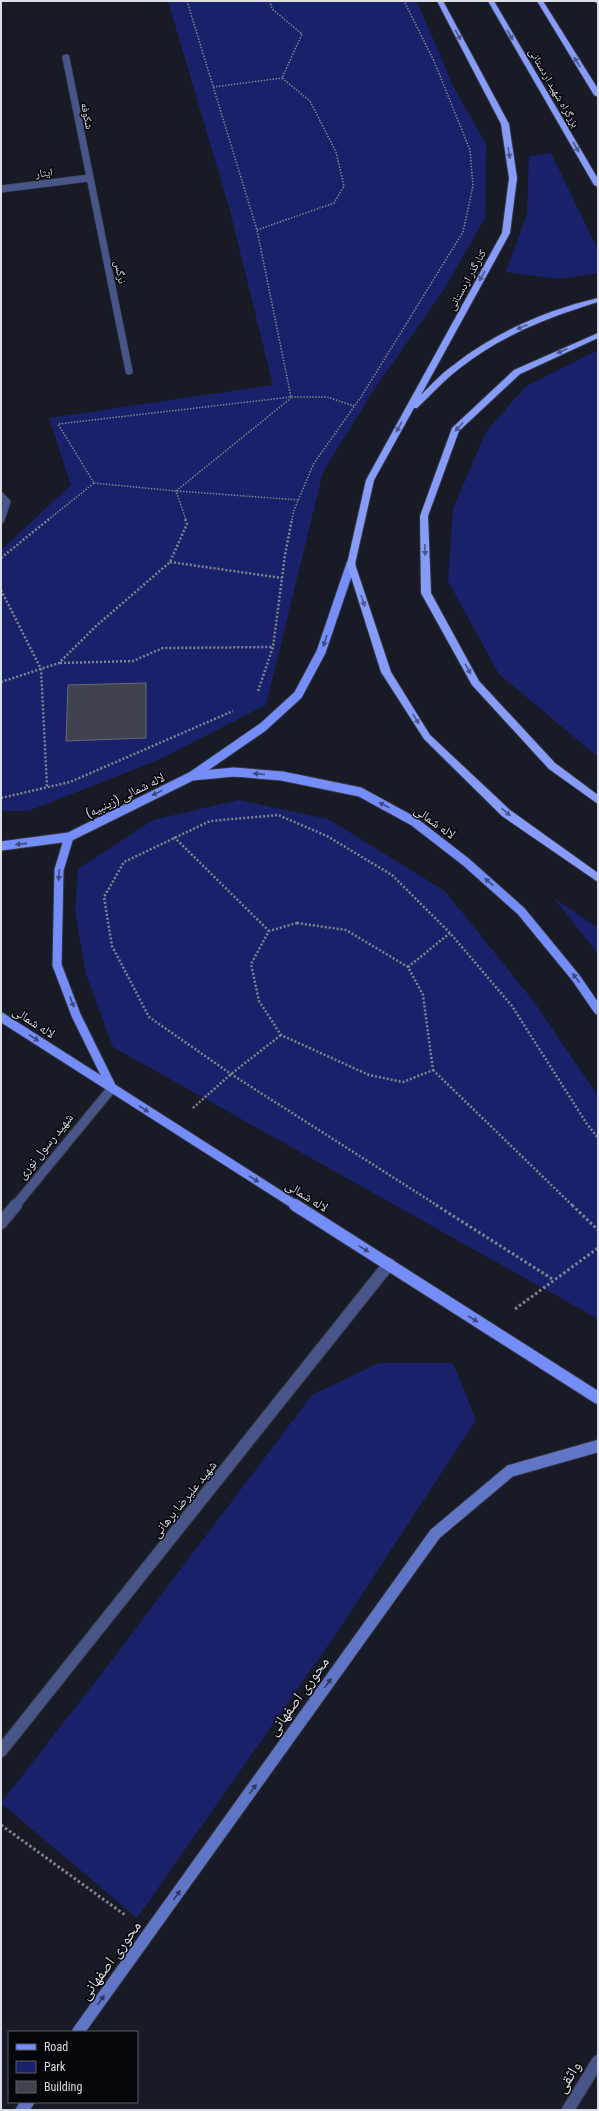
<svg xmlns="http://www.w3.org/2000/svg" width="599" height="2111" font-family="'Roboto Condensed','Noto Naskh Arabic',sans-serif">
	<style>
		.green { fill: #1a216b }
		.building { fill: #40434e; stroke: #666a76 }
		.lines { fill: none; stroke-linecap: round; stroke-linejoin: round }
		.minor-far2-casing { stroke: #333640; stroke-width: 8 }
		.minor-far1-casing { stroke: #333640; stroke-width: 11 }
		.minor-casing { stroke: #333640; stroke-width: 14 }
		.secondary-casing { stroke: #333640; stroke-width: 14 }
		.primary-far1-casing { stroke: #333640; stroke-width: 11 }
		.primary-casing { stroke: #333640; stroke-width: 14 }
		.trunk-casing { stroke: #333640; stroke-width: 2 }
		.path-far2 { stroke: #82848d; stroke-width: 1.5; stroke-dasharray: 1.5 1.5; stroke-linecap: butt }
		.path-far1 { stroke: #82848d; stroke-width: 2.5; stroke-dasharray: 2 2; stroke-linecap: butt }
		.path { stroke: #82848d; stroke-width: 3; stroke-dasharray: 2.5 2.5; stroke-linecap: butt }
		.minor-far2 { stroke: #485588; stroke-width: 7 }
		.minor-far1 { stroke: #485588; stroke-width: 9 }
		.minor { stroke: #485588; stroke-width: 12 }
		.secondary { stroke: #6175c7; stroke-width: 12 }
		.primary-far1 { stroke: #758df8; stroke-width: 9 }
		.primary { stroke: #758df8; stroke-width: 12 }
		.trunk { fill: #869cf8; fill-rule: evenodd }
		.oneway { fill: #4c588d }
		.oneway2 { fill: #3d4a81 }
		.oneway3 { fill: #2e385f }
		.labels { text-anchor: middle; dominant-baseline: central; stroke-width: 3; stroke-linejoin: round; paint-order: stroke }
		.far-street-label { font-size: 11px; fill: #dcdee5; stroke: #05060a }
		.street-label { font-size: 13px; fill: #dcdee5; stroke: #05060a }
		.near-street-label { font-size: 16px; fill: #dcdee5; stroke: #05060a }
	</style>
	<rect width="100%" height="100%" fill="#181b25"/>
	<path class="green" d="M168 1H417L454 88 486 144 485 218 443 291 373 391 323 472 266 705 156 761 28 811H1V550L71 485 49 418 273 385 229 207Z
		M551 153 598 250V273L558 279 506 272 527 214 529 156Z
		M598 350V757L499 674 448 581 453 509 486 432 525 387Z
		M239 800 328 819 445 891 534 1002 598 1096V1319L113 1047 86 974 75 911 78 869 153 820Z
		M554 898 598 928V954Z
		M379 1363H453L476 1420 336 1634 137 1918 1 1803 110 1663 312 1395Z"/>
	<path class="building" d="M146 683V738L66 741 68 685Z"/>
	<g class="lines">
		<defs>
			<path id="minor-far2" d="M66 58 129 371
				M1 189 89 178
				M1 496 7 502 1 520"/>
			<path id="minor-far1" d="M15 1206 112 1088"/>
			<path id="minor" d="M1 1223 16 1205
				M1 1751 389 1264
				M568 2110 598 2061"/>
			<path id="secondary" d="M78 2032 435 1534 510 1471 598 1446
				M22 2110 28 2102"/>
			<path id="primary-far1" d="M192 776 234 772 282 776 360 792 413 821 466 862 521 911 576 978 598 1010
				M69 837 59 870 57 965 76 1015 112 1088
				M1 846 69 837 192 776 263 727 298 695 321 652 351 564
				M1 1017 297 1206"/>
			<path id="primary" d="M295 1205 598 1398"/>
			<path id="trunk" d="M437 1H443L509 124 517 178 510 233 421 395C432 384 442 373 455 364 496 332 547 310 598 298V302C549 317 500 336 460 368 444 380 431 395 417 408H414L374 480 355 564 391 672 430 735 510 810 598 873V882L502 816 424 739 381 672 347 564 366 480 502 233 509 178 501 124Z
				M488 1H494L598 179V187L594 185Z
				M537 1H543L598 89V97L594 95Z
				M594 1H598V4Z
				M598 333V338L520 374 459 431 428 516 431 593 479 681 555 763 598 795V804L549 769 472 685 421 593 420 516 452 428 514 370Z"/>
		</defs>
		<use href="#minor-far2" class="minor-far2-casing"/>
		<use href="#minor-far1" class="minor-far1-casing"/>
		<use href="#minor" class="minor-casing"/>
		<use href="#secondary" class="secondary-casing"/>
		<use href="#primary-far1" class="primary-far1-casing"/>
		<use href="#primary" class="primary-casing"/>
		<use href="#trunk" class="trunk-casing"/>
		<path class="path-far2" d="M187 1 257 230 291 397
			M213 87 282 78
			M257 230 334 203 344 186 336 152 310 101 282 78 302 34 272 9 270 1
			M94 483 176 491 186 520
			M176 491 291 398
			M177 491 299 500
			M48 520 94 483 58 424 291 397H327L354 406
			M292 520 294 510 314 463 361 397 463 232 473 186 470 150 434 61 404 1"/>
		<path class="path-far1" d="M1 558 49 519
			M170 562 282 578
			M1 590 41 669 47 787
			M60 663 133 661 163 648 273 647
			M1 682 59 663 95 627 170 562 187 524 185 519
			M258 691 273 647 285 555 292 519
			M1 798 70 782 233 711
			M174 837 269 931
			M297 923 346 930 408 967 423 995 433 1070 403 1082 369 1075 281 1035 259 1001 251 964 269 931Z
			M408 967 450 933
			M433 1070 573 1206
			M193 1108 231 1074 281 1035
			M438 1206 231 1074 149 1017 112 946 104 897 124 862 210 821 278 815 327 836 392 875 450 933 512 1006 587 1124 598 1138"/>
		<path class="path" d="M436 1205 554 1280
			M572 1205 598 1230
			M515 1309 598 1248
			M1 1825 125 1915"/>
		<use href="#minor-far2" class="minor-far2"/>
		<use href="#minor-far1" class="minor-far1"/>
		<use href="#minor" class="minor"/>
		<use href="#secondary" class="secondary"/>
		<use href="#primary-far1" class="primary-far1"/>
		<use href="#primary" class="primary"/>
		<use href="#trunk" class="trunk"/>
	</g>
	<defs><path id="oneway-solid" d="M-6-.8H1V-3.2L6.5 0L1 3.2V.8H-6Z"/></defs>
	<g class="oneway">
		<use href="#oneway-solid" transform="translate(458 35) rotate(62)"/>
		<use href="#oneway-solid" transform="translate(510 35) rotate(60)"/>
		<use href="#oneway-solid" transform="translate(577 62) rotate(-122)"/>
		<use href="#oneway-solid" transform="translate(576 147) rotate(60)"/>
		<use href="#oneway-solid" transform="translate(509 153) rotate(81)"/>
		<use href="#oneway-solid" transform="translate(482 276) rotate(119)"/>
		<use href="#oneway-solid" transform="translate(522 327) rotate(158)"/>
		<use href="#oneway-solid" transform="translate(562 351) rotate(156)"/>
		<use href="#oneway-solid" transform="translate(399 427) rotate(119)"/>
		<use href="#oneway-solid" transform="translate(459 427) rotate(133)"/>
		<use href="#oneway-solid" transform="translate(425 550) rotate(89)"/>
		<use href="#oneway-solid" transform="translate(363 601) rotate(72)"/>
		<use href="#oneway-solid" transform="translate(468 669) rotate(61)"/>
		<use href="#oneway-solid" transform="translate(416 719) rotate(58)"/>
		<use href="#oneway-solid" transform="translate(506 812) rotate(40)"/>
	</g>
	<g class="oneway2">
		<use href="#oneway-solid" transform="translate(325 641) rotate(109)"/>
		<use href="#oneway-solid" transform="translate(259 774) rotate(-175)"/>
		<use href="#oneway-solid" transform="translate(157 793) rotate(154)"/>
		<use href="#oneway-solid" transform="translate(384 805) rotate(-152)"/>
		<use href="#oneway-solid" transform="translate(21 844) rotate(174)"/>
		<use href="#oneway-solid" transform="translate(59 875) rotate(94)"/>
		<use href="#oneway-solid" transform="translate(489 882) rotate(-139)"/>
		<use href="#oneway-solid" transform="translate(576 978) rotate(-127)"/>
		<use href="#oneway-solid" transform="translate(72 1002) rotate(69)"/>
		<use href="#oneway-solid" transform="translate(34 1038) rotate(33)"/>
		<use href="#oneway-solid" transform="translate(144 1109) rotate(33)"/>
		<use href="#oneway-solid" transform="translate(254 1179) rotate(32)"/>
		<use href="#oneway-solid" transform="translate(364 1249) rotate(32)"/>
		<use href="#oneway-solid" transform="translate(473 1319) rotate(32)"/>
	</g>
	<g class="oneway3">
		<use href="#oneway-solid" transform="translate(328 1683) rotate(-54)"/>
		<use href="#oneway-solid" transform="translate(253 1789) rotate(-54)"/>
		<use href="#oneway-solid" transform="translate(177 1895) rotate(-54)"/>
		<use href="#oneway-solid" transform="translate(101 2000) rotate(-54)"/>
	</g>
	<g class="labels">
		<g class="far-street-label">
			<text transform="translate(554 88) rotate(60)">بزرگراه شهید اردستانی</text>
			<text transform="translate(87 116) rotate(79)">شکوفه</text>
			<text transform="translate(44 173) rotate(-7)">ایثار</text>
			<text transform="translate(120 272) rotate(78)">نرگس</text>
			<text transform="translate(467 280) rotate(-61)">کنارگذر اردستانی</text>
		</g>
		<g class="street-label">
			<text transform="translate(125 795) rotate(-26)">لاله شمالی (زینبیه)</text>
			<text transform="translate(435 822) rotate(36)">لاله شمالی</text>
			<text transform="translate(34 1022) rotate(33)">لاله شمالی</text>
			<text transform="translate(45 1146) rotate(-51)">شهید رسول نوری</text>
			<text transform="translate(307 1196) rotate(32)">لاله شمالی</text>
			<text transform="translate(184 1499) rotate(-51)">شهید علیرضا برهانی</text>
		</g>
		<g class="near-street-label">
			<text transform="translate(298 1696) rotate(-54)">محوری اصفهانی</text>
			<text transform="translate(110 1960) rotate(-54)">محوری اصفهانی</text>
			<text transform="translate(568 2077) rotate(-58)">واثقی</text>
		</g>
	</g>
	<rect width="599" height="2111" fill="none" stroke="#dcdee5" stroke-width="4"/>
	<rect x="8" y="2031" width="130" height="72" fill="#05060a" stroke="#5b5c62"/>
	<rect x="16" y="2044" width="20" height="6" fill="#758df8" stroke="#5b5c62"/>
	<text x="44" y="2051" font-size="12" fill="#dcdee5">Road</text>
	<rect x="16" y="2061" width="20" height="12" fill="#1a216b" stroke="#5b5c62"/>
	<text x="44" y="2071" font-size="12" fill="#dcdee5">Park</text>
	<rect x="16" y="2081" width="20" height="12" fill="#40434e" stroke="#5b5c62"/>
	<text x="44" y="2091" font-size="12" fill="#dcdee5">Building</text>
</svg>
